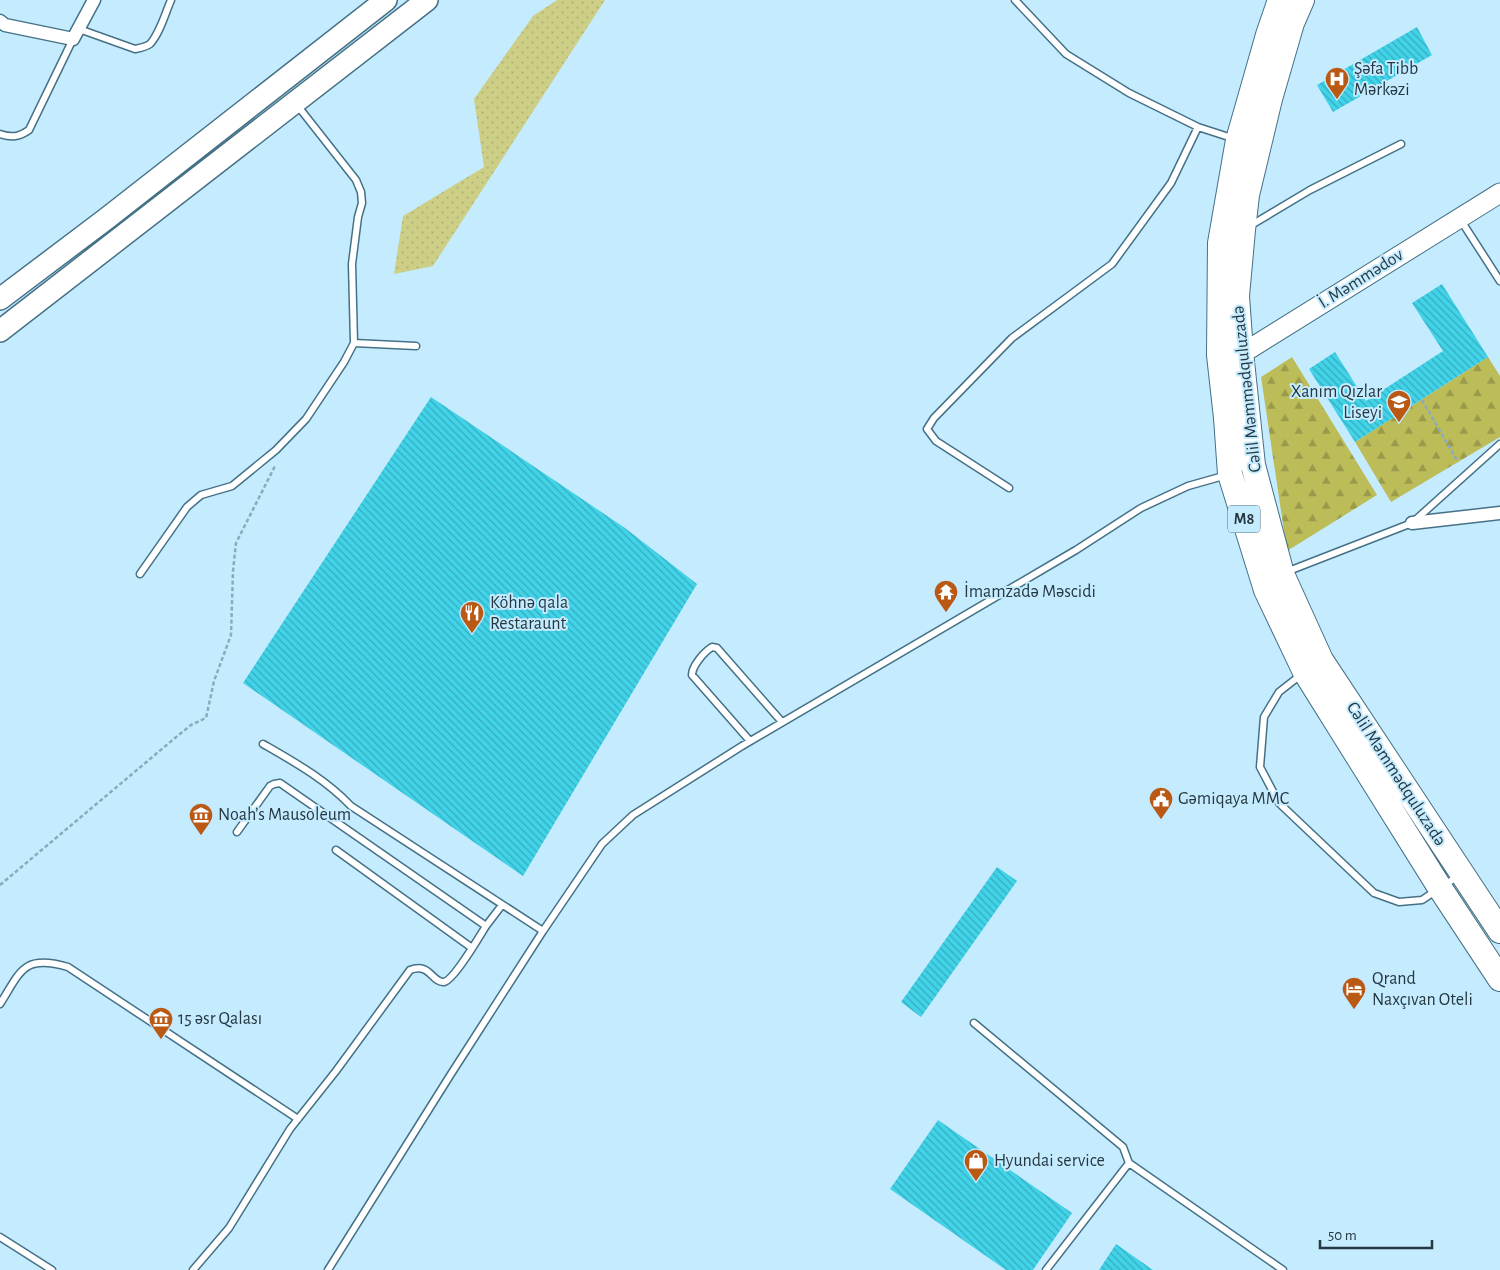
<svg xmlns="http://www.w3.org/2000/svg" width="1500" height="1270" font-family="'Alegreya Sans',sans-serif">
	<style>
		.grass { fill: url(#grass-dots) }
		.forest { fill: url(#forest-firs) }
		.building { fill: url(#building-back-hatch) }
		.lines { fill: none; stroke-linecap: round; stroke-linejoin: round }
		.lane-casing { stroke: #457186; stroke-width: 9 }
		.street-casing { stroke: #457186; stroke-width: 15 }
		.secondary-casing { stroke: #457186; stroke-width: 21 }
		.primary-casing { stroke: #457186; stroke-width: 24 }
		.highway-casing { stroke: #457186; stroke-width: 26 }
		.path { stroke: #8baaba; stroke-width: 2.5; stroke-dasharray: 4 2.5; stroke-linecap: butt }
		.lane { stroke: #fff; stroke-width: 6 }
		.street { stroke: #fff; stroke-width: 12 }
		.secondary { stroke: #fff; stroke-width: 19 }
		.primary { stroke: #fff; stroke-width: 21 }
		.highway { stroke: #fff; stroke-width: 24 }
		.labels { text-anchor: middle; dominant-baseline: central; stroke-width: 4; stroke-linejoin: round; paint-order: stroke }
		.shield { fill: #c5ebff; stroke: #566e7b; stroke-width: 1 }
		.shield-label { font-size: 16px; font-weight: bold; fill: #263942 }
		.poi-label { font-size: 18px; fill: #263942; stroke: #c5ebff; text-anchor: start }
		.street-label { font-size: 18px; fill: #263942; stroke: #c5ebff }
	</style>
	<defs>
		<pattern id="grass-dots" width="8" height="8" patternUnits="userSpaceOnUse" patternTransform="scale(1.25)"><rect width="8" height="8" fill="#cdcf87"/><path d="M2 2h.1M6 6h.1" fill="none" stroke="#b0b276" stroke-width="1.8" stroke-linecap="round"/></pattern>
		<pattern id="forest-firs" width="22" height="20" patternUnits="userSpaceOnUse" patternTransform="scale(1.25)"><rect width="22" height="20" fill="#bcbd59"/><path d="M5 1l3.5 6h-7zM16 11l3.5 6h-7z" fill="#999b4b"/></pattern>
		<pattern id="building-back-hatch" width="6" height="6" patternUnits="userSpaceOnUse" patternTransform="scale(1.25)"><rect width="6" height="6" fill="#41d3e8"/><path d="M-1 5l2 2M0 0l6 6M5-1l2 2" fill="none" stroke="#36acbe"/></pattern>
	</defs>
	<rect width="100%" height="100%" fill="#c5ebff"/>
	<path class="grass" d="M557 0H605L433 266 394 274 403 216 484 167 474 99 533 16Z"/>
	<path class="forest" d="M1292 357 1377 495 1287 551 1261 377Z
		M1488 357 1500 376V437L1391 502 1355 442Z"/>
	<path class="building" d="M1417 27 1432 55 1333 112 1317 85Z
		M1442 284 1488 357 1355 442 1309 369 1335 352 1366 401 1443 351 1412 303Z
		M431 397 625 528 697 584 523 876 243 683Z
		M997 867 1017 881 921 1017 901 1002Z
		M938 1120 1072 1213 1033 1270H1006L890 1189Z
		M1116 1244 1153 1270H1099Z"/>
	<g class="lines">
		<defs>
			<path id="lane" d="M1015 0 1066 54 1129 93 1198 127 1235 139
				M79 29 135 49C140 48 146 47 150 44 160 33 165 14 171 0
				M0 134C12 138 19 137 29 130L73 39
				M1460 219 1500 281
				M1248 227 1310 190 1401 144
				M354 343 416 346
				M1009 488 936 441 927 429 934 418 1012 338 1112 264 1171 183 1198 127
				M1286 572 1412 523 1500 444
				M140 574 187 507 201 495 232 486 276 450 306 419 344 362 354 343 352 264 358 217 362 203 361 192 356 180 297 105
				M1302 674 1279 692 1264 717 1260 767 1279 803 1374 893 1399 902 1422 900 1458 876
				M750 741 692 675C692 666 704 652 712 647L717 648 782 722
				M263 744C296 763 325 779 351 806L543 931
				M237 832 270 786 274 784 280 783 486 926 502 905
				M336 850 472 948
				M0 1004C21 971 23 954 68 967L298 1119
				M974 1023 1123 1147 1129 1163 1283 1270
				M0 1237 52 1270
				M193 1270 229 1228 290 1129 336 1071 410 970C430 962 432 983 444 982 454 980 479 937 486 926
				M328 1270 451 1074 543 931 602 844 633 815 742 746 1076 550 1141 508 1188 486 1227 475
				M1046 1270 1129 1163"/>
			<path id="street" d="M0 21 5 25 73 39 94 0
				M1412 523 1500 513"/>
			<path id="secondary" d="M1229 354 1241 352 1251 348 1500 193"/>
			<path id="primary" d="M0 299 106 219 386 0
				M0 331 427 0"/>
			<path id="highway" d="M1280 0 1268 35 1238 140 1220 243 1219 355 1226 418 1230 474 1266 590 1305 672 1440 888 1500 979
				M1302 0 1292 23 1270 99 1247 195 1243 230 1237 296 1241 352 1253 465 1282 574 1321 660 1500 931"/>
		</defs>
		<use href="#lane" class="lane-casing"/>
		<use href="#street" class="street-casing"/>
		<use href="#secondary" class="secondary-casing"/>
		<use href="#primary" class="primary-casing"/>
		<use href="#highway" class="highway-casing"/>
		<path class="path" d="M1422 400 1458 462
			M0 885 175 738 191 725 206 718 214 681 231 635 233 571 236 543 275 466"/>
		<use href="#lane" class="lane"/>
		<use href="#street" class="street"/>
		<use href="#secondary" class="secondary"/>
		<use href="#primary" class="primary"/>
		<use href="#highway" class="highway"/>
	</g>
	<defs>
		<symbol id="hospital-pin" viewBox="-11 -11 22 30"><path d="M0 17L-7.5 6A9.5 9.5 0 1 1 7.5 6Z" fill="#b95914" stroke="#c5ebff"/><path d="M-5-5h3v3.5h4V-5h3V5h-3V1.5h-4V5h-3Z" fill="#fff"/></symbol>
		<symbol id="school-pin" viewBox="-11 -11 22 30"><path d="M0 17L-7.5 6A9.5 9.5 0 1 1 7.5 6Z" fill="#b95914" stroke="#c5ebff"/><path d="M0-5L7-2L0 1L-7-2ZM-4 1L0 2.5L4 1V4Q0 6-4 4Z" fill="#fff"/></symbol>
		<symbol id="temple-pin" viewBox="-11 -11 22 30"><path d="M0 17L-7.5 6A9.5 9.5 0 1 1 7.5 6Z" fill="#b95914" stroke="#c5ebff"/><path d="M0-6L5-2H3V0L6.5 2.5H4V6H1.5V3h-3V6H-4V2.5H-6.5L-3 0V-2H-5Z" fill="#fff"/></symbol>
		<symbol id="restaurant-pin" viewBox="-11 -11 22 30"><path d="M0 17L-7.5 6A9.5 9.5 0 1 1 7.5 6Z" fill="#b95914" stroke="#c5ebff"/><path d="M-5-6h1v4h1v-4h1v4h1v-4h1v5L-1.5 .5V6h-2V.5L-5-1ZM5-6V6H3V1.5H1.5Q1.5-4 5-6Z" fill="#fff"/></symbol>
		<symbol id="civic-pin" viewBox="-11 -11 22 30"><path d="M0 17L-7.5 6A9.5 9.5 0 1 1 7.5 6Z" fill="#b95914" stroke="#c5ebff"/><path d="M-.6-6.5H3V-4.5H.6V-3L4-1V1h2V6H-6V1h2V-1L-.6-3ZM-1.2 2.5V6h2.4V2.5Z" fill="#fff"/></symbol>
		<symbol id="museum-pin" viewBox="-11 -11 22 30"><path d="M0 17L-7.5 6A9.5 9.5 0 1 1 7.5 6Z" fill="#b95914" stroke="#c5ebff"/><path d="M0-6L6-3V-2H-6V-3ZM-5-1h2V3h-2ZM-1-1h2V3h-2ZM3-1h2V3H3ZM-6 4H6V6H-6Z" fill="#fff"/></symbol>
		<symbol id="hotel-pin" viewBox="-11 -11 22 30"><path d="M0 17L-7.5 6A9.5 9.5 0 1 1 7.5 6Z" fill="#b95914" stroke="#c5ebff"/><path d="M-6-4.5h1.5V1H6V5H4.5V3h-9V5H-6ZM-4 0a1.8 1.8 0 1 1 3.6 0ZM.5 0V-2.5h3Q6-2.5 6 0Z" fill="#fff"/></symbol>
		<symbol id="shop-pin" viewBox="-11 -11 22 30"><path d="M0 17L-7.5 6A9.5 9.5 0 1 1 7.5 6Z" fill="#b95914" stroke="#c5ebff"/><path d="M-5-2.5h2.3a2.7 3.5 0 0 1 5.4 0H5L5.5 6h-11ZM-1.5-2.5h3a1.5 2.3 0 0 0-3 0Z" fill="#fff"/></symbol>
	</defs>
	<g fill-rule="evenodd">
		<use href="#hospital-pin" x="1323" y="65" width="28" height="38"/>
		<use href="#school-pin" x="1385" y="388" width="28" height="38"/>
		<use href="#temple-pin" x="932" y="578" width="28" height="38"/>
		<use href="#restaurant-pin" x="458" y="599" width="28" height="38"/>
		<use href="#civic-pin" x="1147" y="785" width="28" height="38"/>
		<use href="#museum-pin" x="187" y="801" width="28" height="38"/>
		<use href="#hotel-pin" x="1340" y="975" width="28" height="38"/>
		<use href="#museum-pin" x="147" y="1005" width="28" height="38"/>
		<use href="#shop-pin" x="962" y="1147" width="28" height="38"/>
	</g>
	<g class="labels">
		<rect class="shield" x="1228" y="505.5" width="32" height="27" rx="4"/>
		<g class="shield-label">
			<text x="1244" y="519">M8</text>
		</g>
		<g class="poi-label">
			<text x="1354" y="69">Şəfa Tibb<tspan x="1354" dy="21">Mərkəzi</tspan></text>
			<text x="1382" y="392" text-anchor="end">Xanım Qızlar<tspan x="1382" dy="21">Liseyi</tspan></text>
			<text x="964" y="592">İmamzadə Məscidi</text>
			<text x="490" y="603">Köhnə qala<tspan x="490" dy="21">Restaraunt</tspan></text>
			<text x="1178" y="799">Gəmiqaya MMC</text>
			<text x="218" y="815">Noah’s Mausoleum</text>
			<text x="1372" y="979">Qrand<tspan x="1372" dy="21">Naxçıvan Oteli</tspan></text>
			<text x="178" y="1019">15 əsr Qalası</text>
			<text x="994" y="1161">Hyundai service</text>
		</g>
		<g class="street-label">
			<text transform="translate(1361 279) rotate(-32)">İ. Məmmədov</text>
			<text transform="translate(1247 389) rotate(-96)">Cəlil Məmmədquluzadə</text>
			<text transform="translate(1396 774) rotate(57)">Cəlil Məmmədquluzadə</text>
		</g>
	</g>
	<path d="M1320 1240v8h112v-8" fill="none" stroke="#263942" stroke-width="2.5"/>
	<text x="1328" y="1240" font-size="15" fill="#263942" stroke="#c5ebff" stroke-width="4" paint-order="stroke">50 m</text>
</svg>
